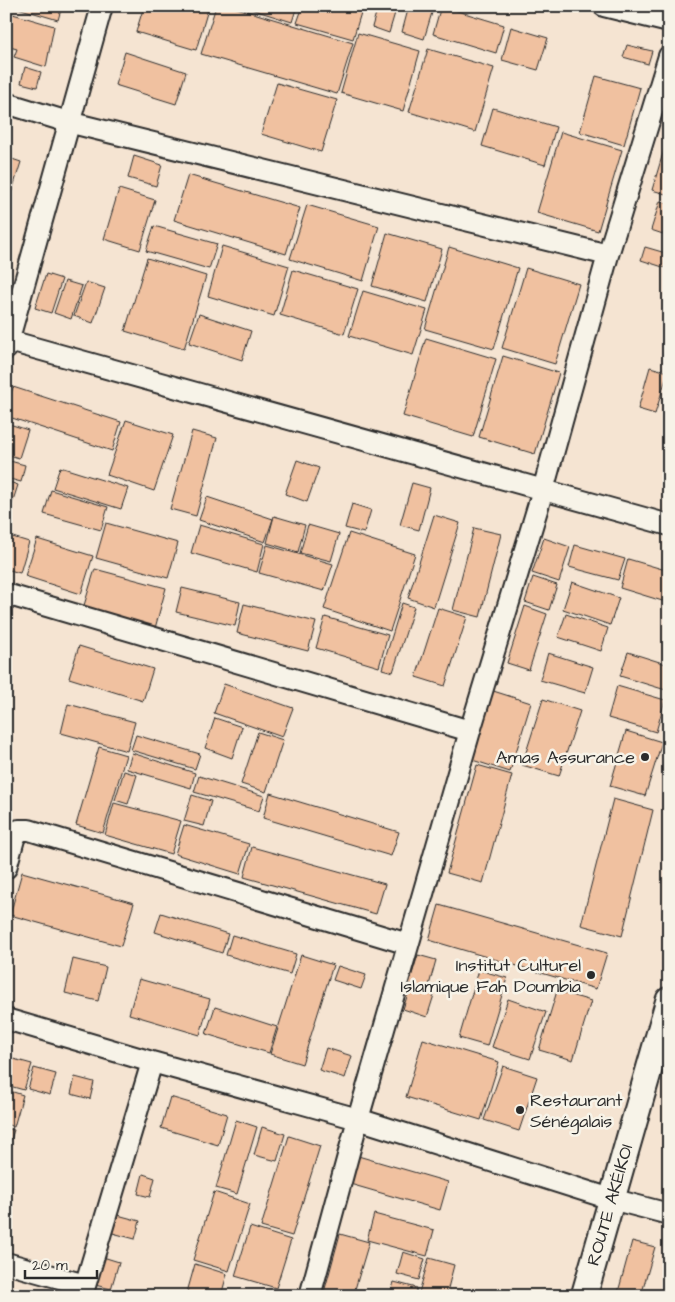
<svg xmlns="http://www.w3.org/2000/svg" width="675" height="1302" font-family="'Architects Daughter',sans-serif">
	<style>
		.building { fill: #f0c1a0; stroke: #2b2b2b }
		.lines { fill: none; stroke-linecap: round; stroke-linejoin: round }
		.minor-casing { stroke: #2b2b2b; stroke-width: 24 }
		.tertiary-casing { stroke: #2b2b2b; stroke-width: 29 }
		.minor { stroke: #f7f3e8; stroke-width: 20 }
		.tertiary { stroke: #f7f3e8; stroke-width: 25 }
		.poi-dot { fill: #2b2b2b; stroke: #f7f3e8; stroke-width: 2 }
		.labels { text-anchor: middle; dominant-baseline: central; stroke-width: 5; stroke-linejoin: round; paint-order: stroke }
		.poi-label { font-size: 18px; fill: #2b2b2b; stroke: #f7f3e8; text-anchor: end }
		.street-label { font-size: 18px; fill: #2b2b2b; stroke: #f7f3e8 }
	</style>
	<rect width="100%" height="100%" fill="#f5e4d2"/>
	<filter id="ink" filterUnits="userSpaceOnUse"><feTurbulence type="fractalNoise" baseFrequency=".02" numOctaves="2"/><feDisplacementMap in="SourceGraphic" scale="10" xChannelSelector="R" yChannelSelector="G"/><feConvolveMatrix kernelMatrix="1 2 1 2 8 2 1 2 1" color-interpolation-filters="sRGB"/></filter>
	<g filter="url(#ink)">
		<path class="building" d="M11 6H62L58 20Z
			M144 6H209L196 50 136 32Z
			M216 6H230L353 43 337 94 201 54Z
			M241 6H297L292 22Z
			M303 6H363L353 39 297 23Z
			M378 6H397L389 33 372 27Z
			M409 6H434L424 39 402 32Z
			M441 6 504 25 496 53 433 34Z
			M6 12 54 26 46 67 14 57 17 49 6 46Z
			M511 27 548 38 538 70 502 60Z
			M358 33 420 51 403 111 341 93Z
			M627 45 652 51 648 64 623 57Z
			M428 49 494 68 475 132 409 112Z
			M125 52 186 72 176 104 115 85Z
			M25 67 41 72 37 87 21 83Z
			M596 76 640 88 624 145 580 132Z
			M277 83 337 100 321 152 261 134Z
			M493 108 556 127 545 165 482 146Z
			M561 132 622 150 598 231 537 213Z
			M669 133V195L652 190Z
			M134 156 162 165 156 186 128 178Z
			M6 157 21 162 6 210Z
			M188 175 300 208 286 254 174 220Z
			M119 189 155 200 140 250 104 239Z
			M660 201 669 204V236L651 230Z
			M307 205 379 226 363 281 290 259Z
			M154 226 217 244 209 269 146 251Z
			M387 233 442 249 427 302 372 286Z
			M222 246 289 266 274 316 208 296Z
			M449 247 518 268 494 349 425 329Z
			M645 247 669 254V269L641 260Z
			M147 258 206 276 184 349 125 331Z
			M526 268 579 284 555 364 502 348Z
			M293 270 358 289 344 334 280 315Z
			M46 274 62 279 51 313 35 308Z
			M65 281 82 286 71 319 54 313Z
			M86 282 105 288 93 323 74 316Z
			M363 291 427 310 413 355 349 336Z
			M199 314 251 331 242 360 189 343Z
			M426 338 496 359 473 437 403 416Z
			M503 356 559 373 535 454 479 437Z
			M650 367 668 372 655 414 638 409Z
			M13 387 121 422 112 451 6 416V409Z
			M126 420 173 435 154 491 107 475Z
			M6 423 28 430 19 458 6 454Z
			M192 431 217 438 196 516 170 509Z
			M6 460 25 465 21 482 6 478Z
			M297 460 319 468 307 502 285 494Z
			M60 467 128 488 121 509 53 488Z
			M6 481 18 485 6 522Z
			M412 483 430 488 419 530 400 525Z
			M51 490 108 507 101 530 44 514Z
			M207 497 273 519 265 542 199 520Z
			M352 504 371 510 364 533 345 528Z
			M434 515 460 523 434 607 408 598Z
			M274 516 305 525 298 552 267 543Z
			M106 523 178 543 168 578 96 558Z
			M199 525 264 544 257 572 191 553Z
			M308 525 339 534 331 561 300 553Z
			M474 528 501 534 480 617 453 610Z
			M349 533 415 554 390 631 324 609Z
			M6 535 29 542 20 573 6 569Z
			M544 538 570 547 559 582 532 573Z
			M37 539 93 556 81 594 25 576Z
			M267 545 333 564 324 591 259 573Z
			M575 545 625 559 618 580 569 567Z
			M628 559 669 571V603L620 588Z
			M95 569 166 588 154 632 82 612Z
			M533 577 557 585 549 610 525 602Z
			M572 582 619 598 610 625 563 609Z
			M182 588 240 602 235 626 176 612Z
			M402 603 414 607 393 672 382 669Z
			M244 604 316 622 308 651 237 633Z
			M525 606 547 614 529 670 507 663Z
			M438 608 467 617 445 686 416 677Z
			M566 614 608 628 601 651 558 637Z
			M325 617 388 635 379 667 316 648Z
			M79 646 153 669 143 701 69 678Z
			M628 652 669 665V691L620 676Z
			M548 653 593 667 585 693 540 680Z
			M224 684 293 708 282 737 214 713Z
			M617 686 665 700 656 732 608 718Z
			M487 689 531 703 510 772 466 758Z
			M543 699 580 711 559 776 522 765Z
			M68 704 135 722 127 751 61 733Z
			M215 718 242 727 232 758 205 748Z
			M626 731 662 742 645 796 610 786Z
			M258 732 283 740 266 792 241 784Z
			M136 735 200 754 195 769 131 750Z
			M99 747 126 755 103 833 76 825Z
			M132 753 195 773 191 788 127 769Z
			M477 765 512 775 483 883 447 873Z
			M124 771 137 775 128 804 115 800Z
			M199 776 264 796 259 811 194 792Z
			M270 793 399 832 391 856 263 818Z
			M192 795 211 801 204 826 184 821Z
			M613 799 653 810 622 936 581 925Z
			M114 803 181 821 171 854 105 835Z
			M184 825 249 844 240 874 175 854Z
			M252 847 385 884 376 914 244 877Z
			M22 872 134 903 121 946 10 915Z
			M439 905 607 953 596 989 429 940Z
			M161 913 228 934 222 953 155 932Z
			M232 935 296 954 290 974 226 955Z
			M301 955 333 965 302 1064 270 1054Z
			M418 955 436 960 428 989 409 984Z
			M73 959 106 967 98 1001 65 993Z
			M338 966 366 975 361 989 333 980Z
			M479 970 507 978 487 1046 459 1038Z
			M139 979 210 999 200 1035 129 1014Z
			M410 987 434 995 427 1017 403 1009Z
			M557 991 591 1001 573 1060 539 1050Z
			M508 999 546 1012 530 1059 492 1047Z
			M215 1007 277 1027 269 1053 206 1034Z
			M423 1039 499 1062 481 1120 406 1097Z
			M326 1048 352 1056 345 1078 319 1070Z
			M6 1057 32 1064 24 1090 6 1085Z
			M503 1066 537 1077 519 1131 484 1120Z
			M34 1068 56 1074 50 1095 28 1089Z
			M75 1077 94 1082 90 1099 71 1094Z
			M10 1091 23 1095 14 1127 6 1124V1104Z
			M170 1097 227 1114 218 1145 161 1128Z
			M236 1120 257 1127 237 1194 216 1188Z
			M262 1127 285 1134 277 1161 254 1155Z
			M6 1128 14 1130 9 1145 6 1144Z
			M289 1136 320 1146 292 1236 261 1227Z
			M358 1156 448 1182 440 1210 350 1184Z
			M143 1174 155 1178 150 1197 138 1194Z
			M214 1192 250 1204 229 1271 193 1260Z
			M110 1213 140 1221 135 1239 105 1231Z
			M374 1214 434 1230 427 1256 367 1240Z
			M250 1227 291 1240 276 1288 235 1276Z
			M340 1234 369 1242 353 1296H323Z
			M632 1241 655 1247 641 1296H617Z
			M403 1252 425 1259 419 1280 397 1274Z
			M103 1257 119 1262 111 1289 95 1285Z
			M429 1258 454 1265 446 1296H418Z
			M195 1264 227 1274 221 1296H186Z
			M394 1282 417 1288 415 1296H390Z
			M103 1290 115 1294V1296H101Z"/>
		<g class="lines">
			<defs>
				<path id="minor" d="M604 6 669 22
					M6 103 68 122 608 255
					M6 340 669 525
					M6 349 102 6
					M6 594 470 731
					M6 868 14 839 19 830H29L408 944
					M6 1019 152 1062 358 1119 611 1199 669 1214
					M6 1263 85 1285
					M82 1296 152 1062
					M310 1296 358 1119 470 731 543 490 608 255 669 56"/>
				<path id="tertiary" d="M584 1296 669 1000"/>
			</defs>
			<use href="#minor" class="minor-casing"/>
			<use href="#tertiary" class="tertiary-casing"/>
			<use href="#minor" class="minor"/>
			<use href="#tertiary" class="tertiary"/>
		</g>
	</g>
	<g class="poi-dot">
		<circle cx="645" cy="757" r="5"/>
		<circle cx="591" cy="975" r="5"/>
		<circle cx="520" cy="1110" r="5"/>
	</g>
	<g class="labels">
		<g class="poi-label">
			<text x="635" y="757">Amas Assurance</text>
			<text x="581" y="965">Institut Culturel<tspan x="581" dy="21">Islamique Fah Doumbia</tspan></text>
			<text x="530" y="1100" text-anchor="start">Restaurant<tspan x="530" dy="21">Sénégalais</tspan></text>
		</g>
		<g class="street-label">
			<text transform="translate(610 1205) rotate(-74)">ROUTE AKÉIKOI</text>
		</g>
	</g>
	<rect width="675" height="1302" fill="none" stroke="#f7f3e8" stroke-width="25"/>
	<rect x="12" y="12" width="650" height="1277" fill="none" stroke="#2b2b2b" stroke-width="2" filter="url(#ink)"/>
	<path d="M25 1270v8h72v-8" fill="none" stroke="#2b2b2b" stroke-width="2.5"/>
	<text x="32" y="1270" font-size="15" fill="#2b2b2b" stroke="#f7f3e8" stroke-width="4" paint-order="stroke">20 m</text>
</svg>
